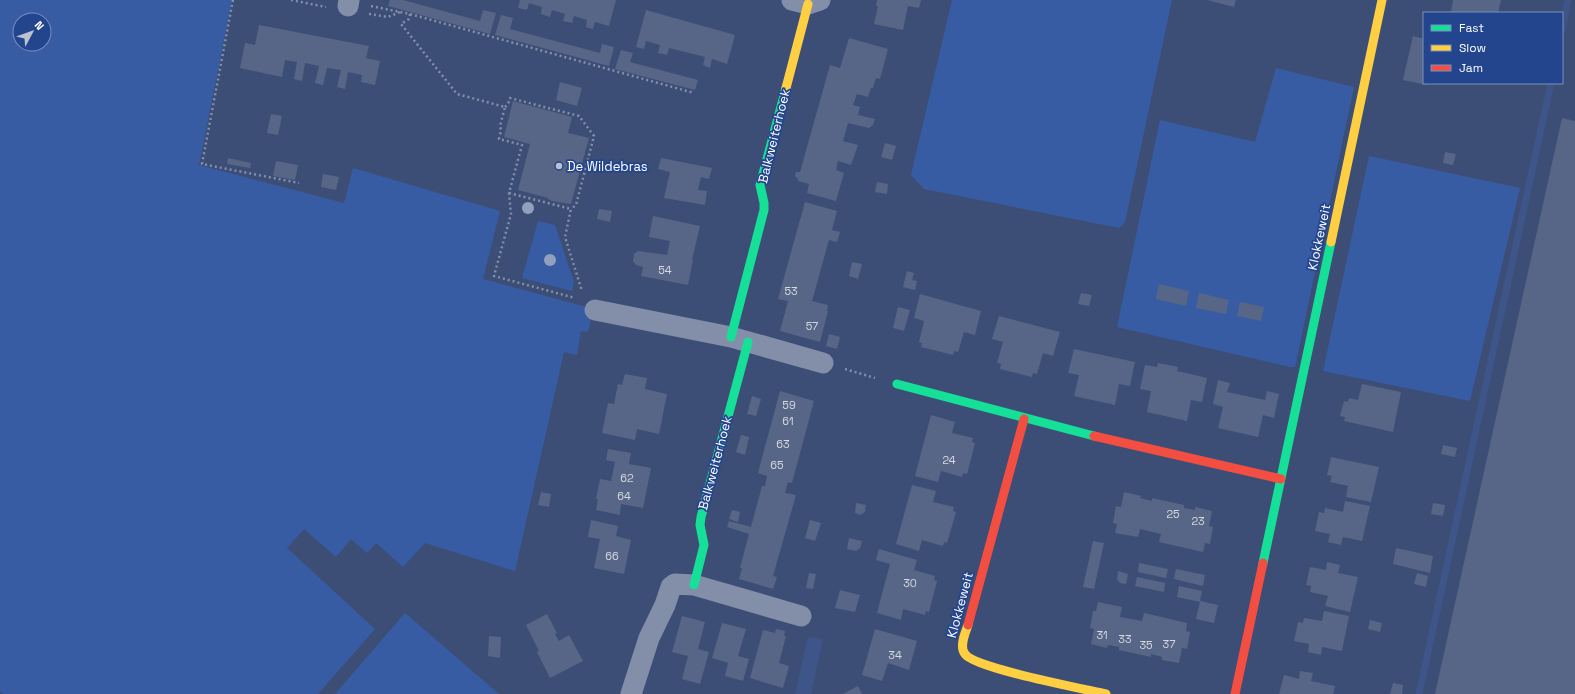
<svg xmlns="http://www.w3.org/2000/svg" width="1575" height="694" font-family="'Space Grotesk',sans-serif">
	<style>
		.green { fill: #385ca4; fill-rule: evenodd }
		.water { fill: #3e5589 }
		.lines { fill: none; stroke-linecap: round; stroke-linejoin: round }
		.stream { stroke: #3e5589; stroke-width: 7 }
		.building { fill: #576686 }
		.path { stroke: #838fa9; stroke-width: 2.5; stroke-dasharray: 2 3; stroke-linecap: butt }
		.street { stroke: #838fa9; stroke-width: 21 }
		.fast { stroke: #16e098; stroke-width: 9 }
		.slow { stroke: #ffcf43; stroke-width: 9 }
		.jam { stroke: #f24e42; stroke-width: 9 }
		.tree { fill: #92a0be }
		.poi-dot { fill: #bbc1cf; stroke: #23458e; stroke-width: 1.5 }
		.labels { text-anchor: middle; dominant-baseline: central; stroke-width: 3.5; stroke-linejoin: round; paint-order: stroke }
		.number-label { font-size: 11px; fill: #d5d9e1 }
		.street-label { font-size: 13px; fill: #fff; stroke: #23458e }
		.poi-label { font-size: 13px; fill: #fff; stroke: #23458e; text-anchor: start }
	</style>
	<rect width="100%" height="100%" fill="#3c4e76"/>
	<path class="green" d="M0 0H232L199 165 344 203 353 168 500 211 483 279 590 308 588 318 591 320 588 332 581 331 577 355 564 352 515 571 425 543 403 567 376 543 367 553 351 539 336 557 304 529 287 548 375 629 318 694H3L0 691ZM20 20H44V44H20Z
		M952 0H1172L1125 222 1119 228 924 189 911 175Z
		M1276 68 1354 87 1295 367H1290L1117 327 1160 120 1255 142Z
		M1369 156 1520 188 1470 401 1323 371Z
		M538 221 555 225 574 282 572 291 522 278Z
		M405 613 499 694H335Z"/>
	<path class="water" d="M808 637 823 639 811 694H795Z"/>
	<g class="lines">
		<path class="stream" d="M1562 30 1568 0
			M1419 694 1551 83"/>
	</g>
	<path class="building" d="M390 0H403L480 21 483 10 496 13 490 34 388 6Z
		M520 0H616L609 26 595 22 593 29 586 27 587 20 574 16 572 23 563 21 565 14 552 10 550 17 541 14 542 7 529 3 527 10 518 8Z
		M877 0H921L919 8 908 6 903 30 874 24 878 6H876Z
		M1207 0H1236L1234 7Z
		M1453 0H1501L1498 13H1451Z
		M646 10 735 35 727 64 712 59 710 68 703 65 705 57 669 48 667 55 658 53 660 45 646 41 644 49 636 47Z
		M501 15 513 18 510 29 600 53 602 44 614 47 609 66 495 35Z
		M259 25 369 46 366 58 380 61 375 85 361 82 362 75 348 72 345 89 337 87 341 70 327 68 323 85 315 83 319 66 305 63 302 81 294 79 297 62 285 60 282 77 240 68 245 43 255 45Z
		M1413 36 1424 39V83H1427V85L1403 80Z
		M849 38 888 49 880 79 876 78 873 88H871L868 97 857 94 853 105 860 107 858 115 875 119 873 125 869 128 848 123 843 141 858 145 851 165 838 161 836 170 844 173 836 201 807 193 809 184 798 181V179L795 176 796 172H800L830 65 840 68Z
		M621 50 633 53 630 62 698 80 695 90 615 69Z
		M560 82 582 88 577 106 556 100Z
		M513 101 572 117 568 133 589 138 571 204 552 201 548 199V198L518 190 530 144 504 137Z
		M271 114 282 116 278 135 267 133Z
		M1562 118 1575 121V694H1435Z
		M885 143 896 146 892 160 881 157Z
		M1445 152 1456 154 1453 165 1443 163Z
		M228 158 251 163 250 168 227 164Z
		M661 158 712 168 709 179 701 177 698 190 707 191 705 205 664 198 670 172 658 169Z
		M276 161 298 165 295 180 273 176Z
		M323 174 339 177 336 190 321 187Z
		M877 182 888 184 887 194 875 192Z
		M805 202 837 211 832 230 840 232 837 242 829 240 812 301 828 305 827 311H828L820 342 780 331 788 301 778 299Z
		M599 209 612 211 610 222 597 219Z
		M653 216 700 226 692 260H693L688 285 641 276 643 267 636 265 633 261 634 254 638 251 667 255 670 241 649 237Z
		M852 262 862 264 858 279 849 276Z
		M907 271 914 273 912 280 917 281 915 290 903 287Z
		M1159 284 1189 291 1186 306 1156 299Z
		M1081 293 1092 295 1089 306 1078 304Z
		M1199 293 1229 300 1226 314 1196 308Z
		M920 294 981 311 975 335 964 332 958 352 954 351 953 355 921 347 922 343 919 342 924 321 914 318Z
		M1240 302 1264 307 1261 321 1237 316Z
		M898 307 910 310 904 331 893 328Z
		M999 316 1060 332 1053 356 1043 353 1037 374 1033 373 1032 377 1000 369 1001 364 997 363 1003 342 992 339Z
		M829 334 840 337 837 349 826 346Z
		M1074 349 1135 362 1130 386 1119 384 1115 405 1074 396 1079 375 1068 373Z
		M1158 363 1178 367 1177 371 1207 378 1202 402 1191 400 1187 421 1147 412 1151 391 1140 389 1145 365 1157 367Z
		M625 374 647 378 645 389 667 394 659 434 637 429 635 440 602 433 608 403 614 404 618 384 622 385Z
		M1218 380 1230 383 1227 392 1265 400 1267 391 1279 394 1274 418 1263 415 1258 437 1218 428 1223 407 1213 404Z
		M1362 384 1401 392 1393 432 1344 421 1345 417 1340 416 1344 401 1348 402 1349 398 1358 400Z
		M780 391 814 401 792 483 788 482 785 493 796 495 773 576 777 577 773 589 739 579 742 568H740L749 534 727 527 729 521 751 527 762 486H765L767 476 758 473Z
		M752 396 761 399 756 416 747 414Z
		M931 415 955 422 952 433 973 438 972 442 975 443 971 459 967 474 963 473 962 477 941 471 938 482 915 476Z
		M741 435 749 437 745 455 736 452Z
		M1443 445 1457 448 1455 457 1441 454Z
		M608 449 631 453 629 464 651 468 643 508 621 504 620 515 596 510 598 499H596L600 479 611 481 615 462 606 460Z
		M1331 457 1379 467 1371 502 1346 497 1348 486 1330 482 1332 476 1327 475Z
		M912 485 936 491 933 502 954 507 953 511 956 512 947 543 944 542 943 546 922 540 919 551 896 544Z
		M541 492 551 494 549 507 538 505Z
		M1124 492 1141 496 1140 498 1152 501V498L1184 505V508L1195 510V507L1212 511 1209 526 1213 527 1210 544 1205 543 1203 552 1159 542 1161 534 1140 529 1138 537 1115 533 1117 524 1113 523 1116 506 1121 507Z
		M1345 501 1370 506 1362 541 1343 537 1341 545 1328 542 1330 534 1315 531 1319 512 1324 513 1325 508 1343 512Z
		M856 503 866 505 865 512 860 515 855 513Z
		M1433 503 1445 505 1443 516 1431 514Z
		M732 510 740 512 738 522 729 519Z
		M591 520 618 526 616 536 631 540 624 574 594 568 600 539 588 537Z
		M810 520 821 523 815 541 805 538Z
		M849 538 862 541 860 548 856 551 847 549Z
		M1093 541 1104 543 1094 589 1083 587Z
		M1396 548 1433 556 1430 573 1393 564Z
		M879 549 917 560 914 570 935 576 934 580 937 581 929 612 926 611 925 615 903 609 901 620 877 613 890 564 876 560Z
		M1327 562 1340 565 1338 573 1358 577 1350 612 1325 606 1328 596 1310 592 1311 586 1306 585 1310 567 1326 570Z
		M1139 563 1168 569 1166 578 1138 572Z
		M1176 569 1205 575 1203 586 1174 579Z
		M1118 571 1128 574 1126 584 1120 583 1117 579Z
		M809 573 816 574 813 589 806 588Z
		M1417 573 1428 576 1426 587 1414 584Z
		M1137 577 1165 583 1164 592 1135 586Z
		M1179 586 1202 591 1200 601 1218 605 1214 623 1196 619 1200 602 1177 597Z
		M840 590 860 595 855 612 835 608Z
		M1098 602 1122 607 1120 617 1142 621 1144 613 1187 623 1186 631 1190 632 1187 649 1182 648 1179 663 1162 660V657L1151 654V657L1119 650V647L1114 646 1108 645 1107 648 1091 644 1094 629 1090 628 1093 611H1096Z
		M1324 611 1349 616 1342 651 1322 647 1321 655 1308 652 1309 644 1294 641 1298 622 1303 623 1304 618 1322 621Z
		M547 614 557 633 555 634 559 641 569 635 583 661 550 678 537 652 539 651 526 625Z
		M682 616 705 622 698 649 709 652 700 684 682 679 688 656 672 652Z
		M1370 620 1382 623 1380 632 1368 629Z
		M722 623 746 629 738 656 749 659 743 681 725 676 728 663 712 658Z
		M776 629 785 631 784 636H786L779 663 789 666 783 688 750 678 763 630 775 633Z
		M875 629 917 641 909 670 888 663 882 681 862 675Z
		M489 636 501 637 500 658 488 656Z
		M1300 671 1313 673 1311 681 1335 686 1333 694H1279L1284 675 1299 679Z
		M1393 683 1403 685 1402 694H1390Z
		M858 686 862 694H843L856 687Z"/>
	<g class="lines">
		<path class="path" d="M233 0 202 164 299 183
			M291 0 326 7
			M371 6 410 14 694 93
			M369 14 388 17 400 12
			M410 14 409 19 401 24 457 94 505 107 500 126 501 130 499 139 522 145 509 193 511 214 494 276 575 298
			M505 107 508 104 510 98 579 116 594 136 576 205 571 209
			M509 193 571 209 565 237 582 291
			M845 369 875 378"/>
		<path class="street" d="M792 0 808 4 820 0
			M348 6 349 0
			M595 310 731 337 823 363
			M631 694 649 638 665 605 671 587 675 584 694 585 801 616"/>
		<path class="fast" d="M731 337 764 210V203L760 185 786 88
			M897 384 1094 436
			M1263 563 1331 242
			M694 585 704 545 700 525 701 517 748 342"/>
		<path class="slow" d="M786 88 808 4
			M1331 242 1382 0
			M968 625C965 633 959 647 965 654 974 668 1084 689 1106 694"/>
		<path class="jam" d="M1094 436 1281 479
			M968 625 1024 419
			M1235 694 1263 563"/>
	</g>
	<g class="tree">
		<circle cx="528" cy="208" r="6"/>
		<circle cx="550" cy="260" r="6"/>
	</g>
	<circle class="poi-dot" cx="559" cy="166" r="4"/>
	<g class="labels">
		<g class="number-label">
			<text x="665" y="270">54</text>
			<text x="791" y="291">53</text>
			<text x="812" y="326">57</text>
			<text x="789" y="405">59</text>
			<text x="788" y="421">61</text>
			<text x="783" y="444">63</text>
			<text x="949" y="460">24</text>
			<text x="777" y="465">65</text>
			<text x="627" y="478">62</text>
			<text x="624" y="496">64</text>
			<text x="1173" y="514">25</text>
			<text x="1198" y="521">23</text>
			<text x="612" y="556">66</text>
			<text x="910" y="583">30</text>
			<text x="1102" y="635">31</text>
			<text x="1125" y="639">33</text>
			<text x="1169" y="644">37</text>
			<text x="1146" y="645">35</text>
			<text x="895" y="655">34</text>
		</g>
		<g class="street-label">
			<text transform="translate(774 136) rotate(-76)">Balkweiterhoek</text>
			<text transform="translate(1319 237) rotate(-78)">Klokkeweit</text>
			<text transform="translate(715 463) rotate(-75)">Balkweiterhoek</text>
			<text transform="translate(960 605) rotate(-75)">Klokkeweit</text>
		</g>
		<g class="poi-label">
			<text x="567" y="166">De Wildebras</text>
		</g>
	</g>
	<rect x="1423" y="12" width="140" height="72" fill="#23458e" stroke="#7b8fbb"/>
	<rect x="1431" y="25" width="20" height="6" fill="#16e098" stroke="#7b8fbb"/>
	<text x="1459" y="32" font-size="12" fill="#ffffff">Fast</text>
	<rect x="1431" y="45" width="20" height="6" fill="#ffcf43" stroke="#7b8fbb"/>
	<text x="1459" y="52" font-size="12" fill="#ffffff">Slow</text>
	<rect x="1431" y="65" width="20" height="6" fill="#f24e42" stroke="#7b8fbb"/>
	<text x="1459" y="72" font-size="12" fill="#ffffff">Jam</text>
	<g transform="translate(32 32) rotate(49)"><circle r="19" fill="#23458e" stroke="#7b8fbb"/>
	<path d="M0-3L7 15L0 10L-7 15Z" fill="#bbc1cf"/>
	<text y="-6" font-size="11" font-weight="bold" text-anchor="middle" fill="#ffffff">N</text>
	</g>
</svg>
